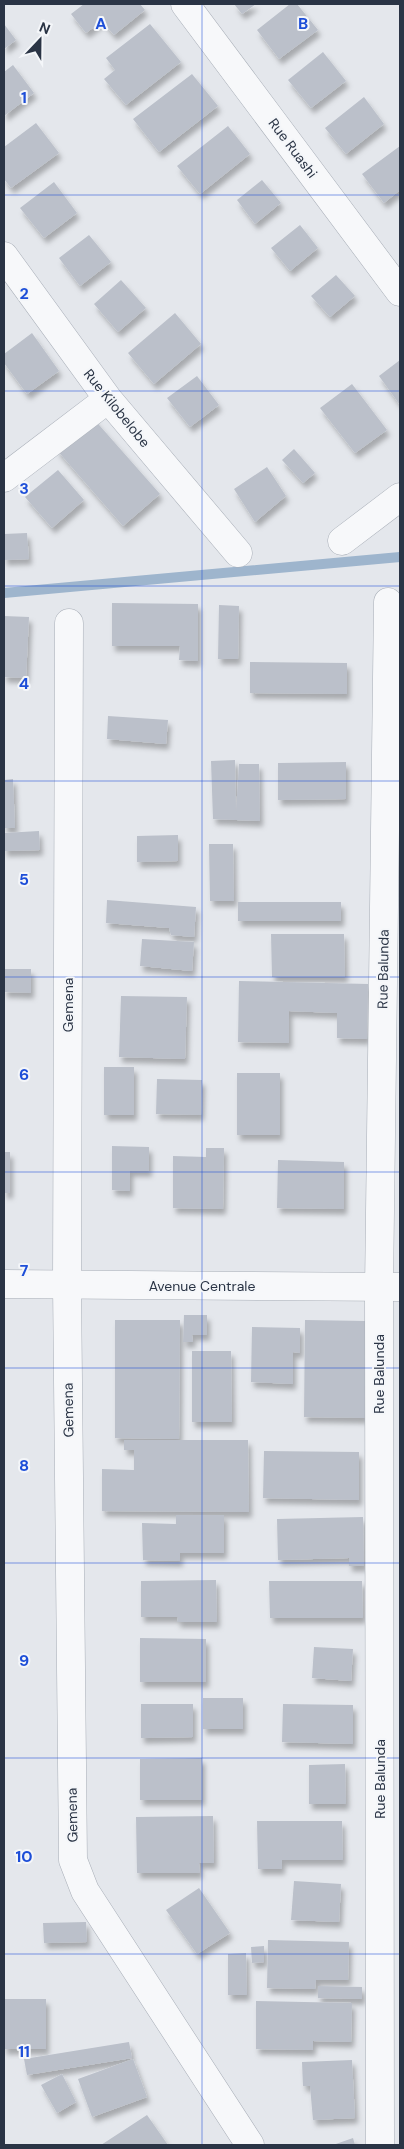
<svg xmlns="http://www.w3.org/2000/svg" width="404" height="2149" font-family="'DM Sans',sans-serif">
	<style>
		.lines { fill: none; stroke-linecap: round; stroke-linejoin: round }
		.stream { stroke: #9eb5cd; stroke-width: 10 }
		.building { fill: #bbc0ca; filter: url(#shadow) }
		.minor-casing { stroke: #a8aeb7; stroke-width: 29 }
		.tertiary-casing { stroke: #a8aeb7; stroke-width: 29 }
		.minor { stroke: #f7f8fa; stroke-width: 28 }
		.tertiary { stroke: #f7f8fa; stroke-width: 28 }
		.grid { fill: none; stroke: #1d4ed8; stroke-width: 1; stroke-opacity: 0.55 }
		.labels { text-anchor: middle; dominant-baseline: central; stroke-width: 4; stroke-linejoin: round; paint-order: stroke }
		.street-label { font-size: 14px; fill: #2a3445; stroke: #f4f6f9 }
		.grid-label { font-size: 16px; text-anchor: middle; font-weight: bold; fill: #1d4ed8; stroke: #f4f6f9; stroke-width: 4; stroke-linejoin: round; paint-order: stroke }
	</style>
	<defs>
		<filter id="shadow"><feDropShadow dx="3" dy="5.5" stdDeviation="2.5" flood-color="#0004"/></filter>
	</defs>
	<rect width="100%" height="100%" fill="#e4e7ec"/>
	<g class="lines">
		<path class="stream" d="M4 593 400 557"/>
	</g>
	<path class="building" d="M84 4H140L145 10 114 35 102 21 86 33 71 14Z
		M234 4H256L242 14Z
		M290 4H297L318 30 279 59 257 30Z
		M4 24 16 40 4 49Z
		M150 24 181 62 126 105 104 79 115 70 106 58Z
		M323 52 346 81 311 108 288 80Z
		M13 65 34 93 4 116V72Z
		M192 74 218 106 159 152 133 119Z
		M364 97 384 124 346 154 325 128Z
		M36 123 59 153 11 188 4 179V147Z
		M228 126 250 154 200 194 177 166Z
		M400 146V190L384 203 362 174Z
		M262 180 281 203 255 224 237 200Z
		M54 182 77 213 44 238 20 208Z
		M300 225 318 248 290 271 271 248Z
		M89 235 111 262 80 286 59 258Z
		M336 275 355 296 330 317 311 296Z
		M121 280 146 308 118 332 94 304Z
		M175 313 201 344 154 384 128 353Z
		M32 333 59 371 27 394 4 363V354Z
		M400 360V405L379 376Z
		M197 376 219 405 190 427 167 398Z
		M352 384 387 430 355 453 320 408Z
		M92 417 160 494 123 526 56 449Z
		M294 449 315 473 303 483 282 460Z
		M267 467 286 496 255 522 234 489Z
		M58 470 84 500 52 528 25 497Z
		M27 533 29 559 4 560V534Z
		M112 603 198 604V661L179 660 180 646H112Z
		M219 605 239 606 238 659H218Z
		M4 616 29 617 26 678 4 677Z
		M250 662 347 663V694L250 693Z
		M108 716 168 720 166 744 107 739Z
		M235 760 236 812 239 764H259L260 821 213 819 211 761Z
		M346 762V799L278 800V763Z
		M13 779 15 828H4V780Z
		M39 831 40 850 4 851V833Z
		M178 835V861L137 862V836Z
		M209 844H233L234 901H210Z
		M107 900 196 907 194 937 171 935 169 928 106 923Z
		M238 902H341V921H238Z
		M271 934H344L345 977H272Z
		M142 939 194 942 192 971 140 966Z
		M4 969H31V993L4 992Z
		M239 981 368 984 367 1039 337 1038V1013L289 1011V1043L238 1042Z
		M121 996 187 997 185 1059 119 1057Z
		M104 1067H134V1115H104Z
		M237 1073H280V1135H237Z
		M157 1079 202 1080 201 1115 156 1114Z
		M112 1146 149 1147V1171H130V1191L112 1190Z
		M206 1148H224L223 1209 173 1208V1156L206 1157Z
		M4 1152H10V1193H4Z
		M278 1160 344 1162V1209L277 1208Z
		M184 1315H207V1335H192L193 1342H183Z
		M115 1320H180L179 1439 115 1438Z
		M305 1320 366 1321 365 1418 304 1417Z
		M252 1327 300 1328V1353L293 1352V1384L251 1382Z
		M192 1351H231L232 1422H192Z
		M124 1440H248L249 1512 102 1511V1469L134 1470V1450H124Z
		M264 1451 359 1452V1500L263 1498Z
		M176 1515H224V1553H180V1561L143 1560 142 1523 176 1524Z
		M363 1517 364 1566H349V1558L278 1560 277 1519Z
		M216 1580 217 1622H177L178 1617H141V1581Z
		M269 1581H362L363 1618H270Z
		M140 1638 206 1639V1682H140Z
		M314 1647 353 1649 351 1681 312 1678Z
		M203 1698H243V1729H203Z
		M141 1704H193V1737L141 1738Z
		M283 1704 353 1705V1744L282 1742Z
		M202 1758V1800H140V1759Z
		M345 1764 346 1804H309V1765Z
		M213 1816 214 1863H199L200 1873H137L136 1817Z
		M257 1821H342L343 1860H282V1869H258Z
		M294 1881 341 1884 339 1922 291 1920Z
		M199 1888 230 1933 197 1954 166 1910Z
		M86 1922 87 1942 44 1943 43 1923Z
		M268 1940 349 1942 348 1980H316L315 1989 267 1988Z
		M264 1946V1962L252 1963 251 1947Z
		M246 1953 247 1995H228V1954Z
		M318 1986 362 1987V1999L318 1998Z
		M4 1999H46V2049H4Z
		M256 2001 352 2003 351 2042 313 2041V2050L256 2049Z
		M129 2042 132 2058 27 2075 24 2059Z
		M133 2059 147 2097 92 2117 78 2079Z
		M352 2060 355 2118 313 2120 310 2086H303L302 2062Z
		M62 2074 76 2102 57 2113 41 2085Z
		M147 2115 168 2145H101Z
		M353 2138 355 2145H333Z"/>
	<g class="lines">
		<defs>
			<path id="minor" d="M185 4 400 292
				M4 256 108 399 238 553
				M4 478 108 399
				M342 541 400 497
				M69 623 67 1285 73 1860 85 1891 250 2145
				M380 2145 379 1288 388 602"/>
			<path id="tertiary" d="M4 1284 400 1287"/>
		</defs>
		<use href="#minor" class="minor-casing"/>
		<use href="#tertiary" class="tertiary-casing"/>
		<use href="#minor" class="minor"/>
		<use href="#tertiary" class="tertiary"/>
	</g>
	<path class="grid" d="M202 4V2145M4 195H400M4 391H400M4 586H400M4 781H400M4 977H400M4 1172H400M4 1368H400M4 1563H400M4 1758H400M4 1954H400"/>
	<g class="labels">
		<g class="street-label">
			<text transform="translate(293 148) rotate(53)">Rue Ruashi</text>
			<text transform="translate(117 408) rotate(51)">Rue Kilobelobe</text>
			<text transform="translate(383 969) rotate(-89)">Rue Balunda</text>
			<text transform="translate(68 1005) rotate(-90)">Gemena</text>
			<text x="202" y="1286">Avenue Centrale</text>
			<text transform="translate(379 1374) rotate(-90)">Rue Balunda</text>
			<text transform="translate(68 1410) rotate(-91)">Gemena</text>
			<text transform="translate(380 1779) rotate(-90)">Rue Balunda</text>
			<text transform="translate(72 1815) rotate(-91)">Gemena</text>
		</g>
	</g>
	<g class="grid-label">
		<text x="101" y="29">A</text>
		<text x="303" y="29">B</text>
		<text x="24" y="103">1</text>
		<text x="24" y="299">2</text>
		<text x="24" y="494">3</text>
		<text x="24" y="689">4</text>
		<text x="24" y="885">5</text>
		<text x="24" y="1080">6</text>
		<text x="24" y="1276">7</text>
		<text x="24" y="1471">8</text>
		<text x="24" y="1666">9</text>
		<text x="24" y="1862">10</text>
		<text x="24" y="2057">11</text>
	</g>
	<rect width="404" height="2149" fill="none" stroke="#2a3445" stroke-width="10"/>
	<g transform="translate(40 40) rotate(22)" stroke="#f4f6f9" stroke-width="4" paint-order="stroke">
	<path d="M0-4L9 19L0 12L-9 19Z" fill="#2a3445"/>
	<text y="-8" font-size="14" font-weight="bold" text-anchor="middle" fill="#2a3445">N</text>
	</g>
</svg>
